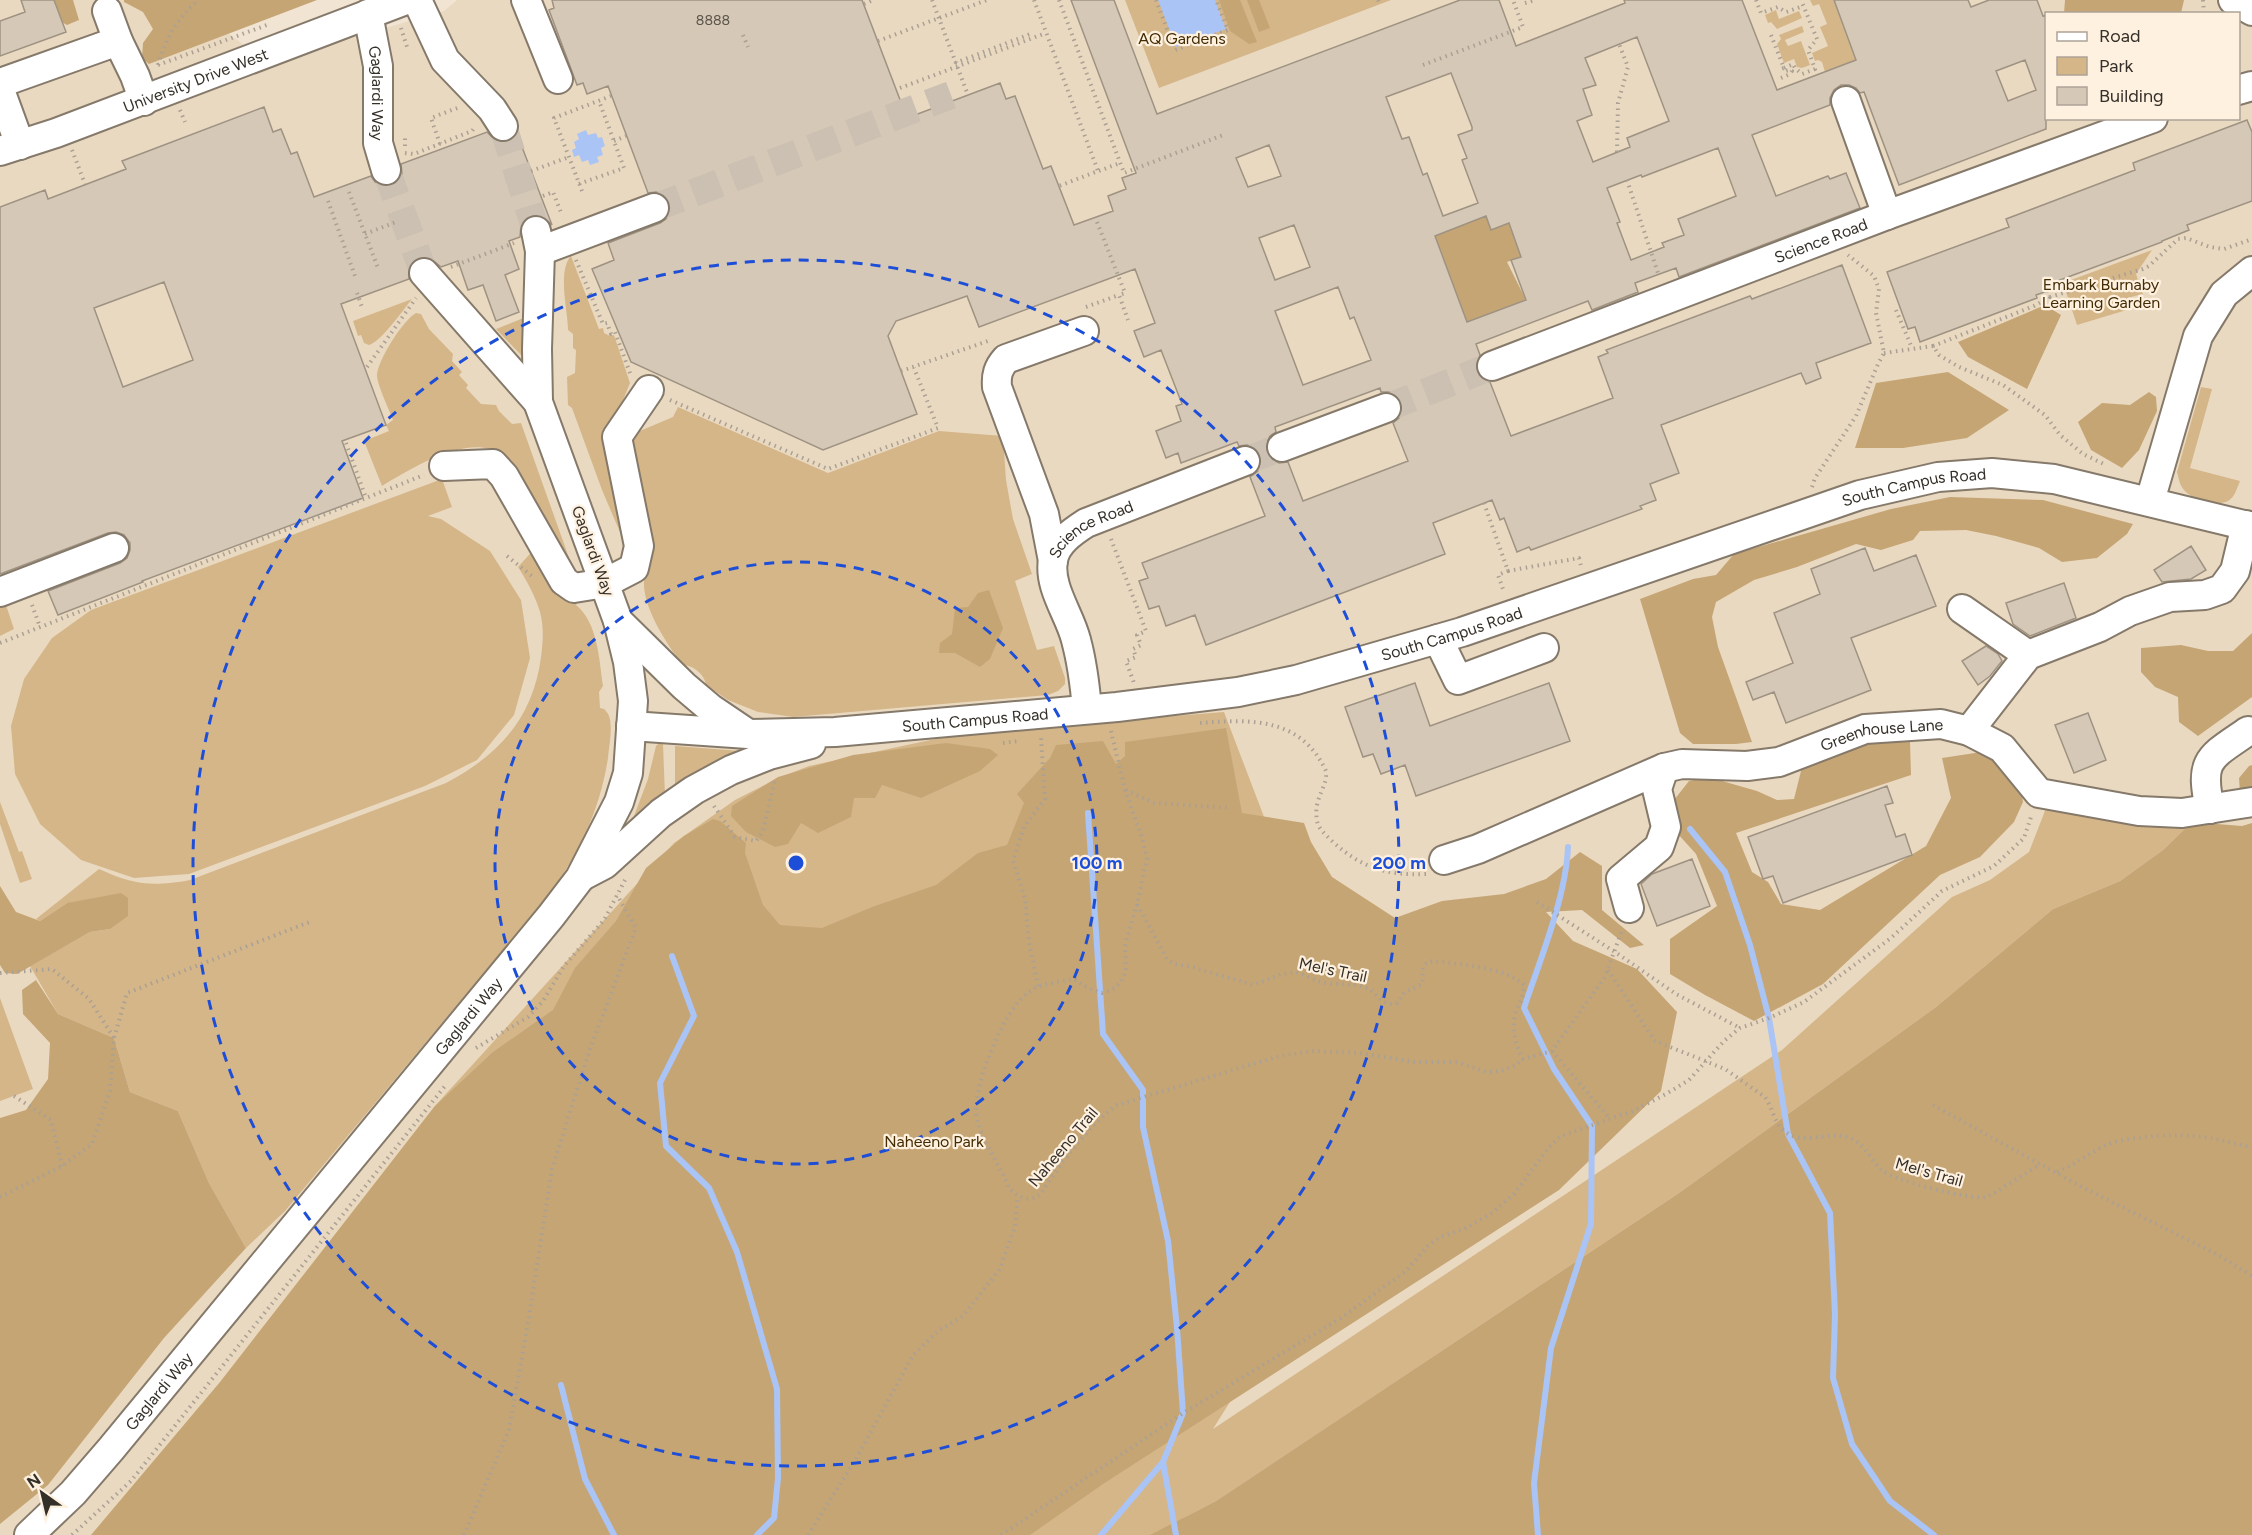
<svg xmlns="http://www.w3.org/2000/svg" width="2252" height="1535" font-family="Figtree,sans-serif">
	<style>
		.built { fill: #ead9c1; fill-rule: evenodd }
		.green { fill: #d5b689 }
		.forest { fill: #c6a575 }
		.water { fill: #a9c4f5 }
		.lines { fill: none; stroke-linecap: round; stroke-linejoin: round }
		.stream { stroke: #a9c4f5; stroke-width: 6 }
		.building { fill: #d5c8b7; stroke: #9e9282; stroke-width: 1.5; fill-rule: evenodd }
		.minor-tunnel { stroke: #cbc0b1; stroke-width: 28; stroke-dasharray: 28 14; stroke-linecap: butt }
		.minor-casing { stroke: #85796a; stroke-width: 32 }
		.path { stroke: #aaa093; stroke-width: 4; stroke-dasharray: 1.5 4.5; stroke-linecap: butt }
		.minor { stroke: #fff; stroke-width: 28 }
		.path-bridge { stroke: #aaa093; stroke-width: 4; stroke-dasharray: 1.5 4.5; stroke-linecap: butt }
		.ring { fill: none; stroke: #1d4ed8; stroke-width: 3; stroke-dasharray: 10 8 }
		.labels { text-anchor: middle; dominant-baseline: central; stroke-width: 4.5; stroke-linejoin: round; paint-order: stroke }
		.number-label { font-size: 14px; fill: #5c554c }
		.park-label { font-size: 16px; fill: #432b03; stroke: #fef1e0 }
		.street-label { font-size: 16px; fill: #342f28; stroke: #fef1e0 }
		.centre { fill: #1d4ed8; stroke: #fef1e0; stroke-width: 3 }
		.ring-label { font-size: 18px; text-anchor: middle; font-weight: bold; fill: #1d4ed8; stroke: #fef1e0; stroke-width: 4.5; stroke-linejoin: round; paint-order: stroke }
	</style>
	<rect width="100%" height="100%" fill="#f1e4d3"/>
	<path class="built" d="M0 0H191L228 33 273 67 344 40 444 11 457 0H2252V1535H0ZM2046 14H2238V118H2046Z"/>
	<path class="green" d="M1125 0H1391L1159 88Z
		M1810 0H1835L1860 70 1842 77 1838 67 1825 72 1822 62 1818 60 1815 61 1812 53 1828 46 1820 27 1827 24 1819 4 1813 6Z
		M1776 10 1779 19 1799 11 1802 18 1777 29 1771 22 1768 23 1765 15Z
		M1802 26 1804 32 1785 40 1788 46 1801 41 1810 65 1802 68 1797 67 1794 59 1784 63 1777 44 1781 39 1779 35Z
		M2152 250 2136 274 2143 294 2127 298 2130 309 2077 325 2063 283Z
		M571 256 599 329 603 328 604 333 610 336 614 335 630 383 615 420 628 551 602 490 572 408 568 405 567 377 575 373 576 350 573 348V334L568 330C568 311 557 271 571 256Z
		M412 299C403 310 381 342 369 345L364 343 361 335 358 336 353 321Z
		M416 313 421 314 429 329 453 354 452 361 462 372 459 375 468 385 466 388 481 404 496 405 499 411 512 424 521 423 573 569 507 469 490 449C458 440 410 469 382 486L364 441 389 431 386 425 393 420C389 409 378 387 377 376 377 361 403 320 416 313Z
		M526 317 524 356H522L496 329Z
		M2201 387 2212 389 2190 468 2240 481C2237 488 2235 497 2228 501 2216 507 2191 499 2184 490 2179 484 2179 479 2177 472Z
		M678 407 828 473 939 431 1003 436 1006 480 1013 519 1032 574 1015 581 1037 650 1054 646 1065 678V684L1058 691 1048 695 793 717 758 712 728 700 706 685C705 675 693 665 683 665 667 645 638 601 645 575L628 436 673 417Z
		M442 479 452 507 428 516 441 519 490 551 521 600 530 658 514 715 477 760 425 786 189 874 134 878 81 860 40 824 15 774 11 726 24 679 52 638 91 610Z
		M537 546 578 601 576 605C598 623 599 659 603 686L599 692 600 708 604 709C606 711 608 713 609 716 613 727 609 746 608 758 600 810 579 854 548 896L285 1211 246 1248 209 1183 178 1111 130 1092 114 1038 58 1014 30 966 90 932 110 929 67 903 40 921 36 919 99 869C134 885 152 887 190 880L446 783C499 755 533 718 541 657 543 642 544 627 540 612 536 598 526 579 518 567Z
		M3 596 14 629 0 636V597Z
		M1224 712 1368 1089 1233 1397 1213 1429 1782 1050 1952 897 1990 880 2029 852 2048 803 2192 822 2163 850 2120 881 2053 909 1936 1007 1679 1193 1216 1501 1183 1518 1188 1535H589L434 1107 674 843 735 800 778 778 809 766 963 733Z
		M659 743 663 744 665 796 636 818 634 816 648 779 656 746Z
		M675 746 741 751 675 790Z
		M0 802 19 852 22 851 32 879 20 883 0 824Z
		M0 998 33 1089 0 1101Z"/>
	<path class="forest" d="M46 0H73L79 20 67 25 49 15Z
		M124 0H317L149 64 142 58 143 43 153 29 143 12 124 2Z
		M1219 0H1240L1257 42 1249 44 1230 31Z
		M1247 0H1259L1270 28 1259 32Z
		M2065 0H2184L2181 13H2064Z
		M1486 216 1509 223 1521 257 1507 262 1526 300 1467 322 1435 236Z
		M2045 305 2061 315 2027 389 1968 357 1958 342Z
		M1948 372 2009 410 1967 438 1903 448H1855L1876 383Z
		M2149 392 2156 397 2157 411 2139 450 2122 468 2091 450 2078 422 2102 403 2130 405Z
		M1950 497 2043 500 2133 524 2127 534 2097 558 2062 562 2039 548 1996 536 1966 530 1920 531 1913 540 1881 550 1856 544 1797 567 1754 580 1716 602 1712 617 1718 647 1752 742 1736 744H1693L1680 733 1640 599 1693 579 1716 575 1734 554 1891 509Z
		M989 590 1003 628 990 659 980 667 955 653H939L940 643 952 634 955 608 968 607 978 593Z
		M2252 633V697L2198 736 2179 722 2178 697 2155 687 2141 672V648L2181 645 2208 651H2233Z
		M1226 728 1242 813 1304 823 1311 842 1332 877 1395 918 1442 901 1504 894 1546 879 1580 852 1602 866V910L1644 945 1630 948 1582 910 1546 912 1573 941 1637 969 1677 1012 1661 1091 1559 1190 1103 1484 1030 1535H91L220 1382 434 1107 493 1052 553 1010 575 968 616 921 646 868 684 836 713 819 720 821 746 843 745 853 763 905 780 925 822 928 872 907 936 885 978 853 1007 845 1024 803 1017 794 1050 758 1056 745 1103 741 1116 764 1125 756V742Z
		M1869 737 1910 742 1911 775 1736 833 1752 872 1768 882 1781 904 1820 910 1926 846 1951 798 1942 758 1988 751 2021 786 2023 802 2014 822 1980 857 1940 875 1823 984 1754 1021 1705 995 1670 974V939L1717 906 1696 854 1677 833 1674 800 1689 781 1708 777 1757 791 1777 800 1794 799 1803 763Z
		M946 743 990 749 998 755 980 771 921 798 882 785 875 798H854L851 817 818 833 801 823 788 844 775 847 746 832 731 816 732 806 778 777 853 755Z
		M2252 765V795L2240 794 2239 778 2249 766Z
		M2192 822 2242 826 2252 823V1535H1150L1216 1501 1679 1193 1936 1007 2053 909 2120 881 2163 850Z
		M0 886 16 912 40 921 67 903 121 893 128 898V916L110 929 90 932 17 974 5 973 0 965Z
		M36 980 58 1014 114 1038 130 1092 178 1111 209 1183 246 1248 164 1338 48 1485 0 1524V1118L26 1110 48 1079 50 1043 23 1014 22 990Z"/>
	<path class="water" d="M1158 0H1215L1226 29 1176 47Z
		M586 130 588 135 596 133 598 138 602 137 605 146 601 148 603 155 597 157 599 162 590 165 588 160 582 162 579 155 574 157 572 150 576 148 574 142 579 139 577 134Z"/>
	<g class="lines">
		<path class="stream" d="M1088 813 1103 1034 1143 1090V1127L1168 1241 1177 1328 1183 1413 1163 1462 1101 1535
			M1690 829 1725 872 1750 945 1769 1018 1788 1134 1830 1213 1835 1314 1833 1378 1852 1444 1890 1501 1934 1535
			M672 956 694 1016 660 1083 666 1146 709 1188 737 1252 777 1389 778 1478 774 1518 757 1535
			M561 1385 585 1479 614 1535
			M1163 1462 1176 1535
			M1538 1535 1534 1483 1551 1348 1591 1224 1592 1126 1554 1069 1524 1008C1540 960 1566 897 1568 847"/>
	</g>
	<path class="building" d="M21 0H54L66 32 0 56V21L25 12Z
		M552 0H862L907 118 1000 83 1006 99 1015 96 1043 169 1051 166 1074 225 1113 211 1108 196 1126 189 1122 178 1136 173 1071 0H1114L1157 114 1460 0H1499L1516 46 1625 3 1624 0H1742L1777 90 1856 60 1834 0H1968L1971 7 1989 0H2037L2043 16 2046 15V129L1899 185 1864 92 1860 93 1856 88 1849 85H1841L1834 90 1830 98V105L1752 135 1776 196 1828 176 1830 179 1846 173 1860 208 1679 277 1676 268 1635 283 1638 292 1592 310 1588 301 1476 344 1480 355 1476 363V371L1482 379 1490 382 1511 436 1613 398 1598 357 1608 353 1606 350 1750 296 1752 299 1842 265 1871 343 1816 363 1821 378 1806 384 1801 373 1661 425 1679 473 1650 484 1656 500 1640 506 1642 509 1531 550 1529 547 1517 552 1504 518 1500 520 1492 500 1433 523 1445 554 1206 645 1195 615 1166 626 1159 606 1149 609 1139 581 1148 578 1142 563 1265 516 1250 477 1258 471 1261 463V456L1255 448 1247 445 1239 446 1237 442 1181 463 1178 453 1166 458 1156 431 1181 421 1176 406 1182 404 1161 350 1144 357 1134 331 1155 323 1135 269 979 327 967 296 896 321 888 336 917 414 823 450 631 362 592 269 614 260 608 243 660 223 666 219 670 211V203L664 195 656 192 648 193 608 86 587 94 583 83 577 85 549 10 554 8ZM1637 37 1669 121 1627 138 1630 147 1593 162 1577 121 1592 115 1583 89 1596 85 1585 58ZM2025 60 2036 90 2008 101 1996 71ZM1451 73 1472 127V130L1458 135 1467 158 1462 160 1478 203 1443 216 1427 173 1423 175 1409 137 1402 139 1386 97ZM1269 145 1281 176 1248 187 1236 158ZM1718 148 1736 196 1678 219 1684 235 1662 243 1664 247 1631 260 1617 223 1620 222 1607 188 1641 175 1642 177ZM1486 216 1491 230 1509 223 1521 257 1511 260 1526 300 1467 322 1435 236ZM1294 225 1310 267 1275 280 1259 238ZM1338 287 1350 319 1354 317 1371 360 1303 385 1275 311ZM1380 388 1381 392H1389L1396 395 1401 402 1402 411 1399 418 1393 423 1408 461 1303 501 1288 462 1279 463 1271 459 1267 453 1266 444 1270 436 1276 432 1275 427Z
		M264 107 273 132 281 129 291 154 297 152 314 197 371 176 375 182 382 186H391L398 182 402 174 401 164 487 132 495 140 503 142 511 140 517 134 552 225 542 216 532 215 525 219 521 225 520 237 509 241 519 269 505 275 519 312 496 321 483 285 468 290 458 261 441 267 430 258 421 257 414 260 409 267V279L341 304 386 425 342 441 363 498 142 581 143 582 58 615 48 591 120 563 127 558 130 550V543L124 535 116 532 108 533 0 574V207L45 190 48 199 126 169 122 161ZM164 282 193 360 123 387 94 308Z
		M2247 120 2252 132V201L2187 225 2189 230 2162 241V242L2060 280 2062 286 2036 295 2037 298 1920 342 1915 327 1908 329 1887 272 2009 227 2006 219 2135 170 2133 163Z
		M2191 546 2206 570 2191 579 2162 582 2154 570Z
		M1865 548 1874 571 1916 555 1936 606 1851 638 1871 690 1786 723 1774 692 1753 700 1746 682 1793 663 1774 613 1820 594 1811 569Z
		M2064 583 2076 618 2030 636 2013 624 2006 603Z
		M1986 646 1998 654 2002 661 1990 676 1978 685 1962 661Z
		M1415 683 1430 726 1549 683 1570 741 1416 796 1405 765 1381 774 1373 754 1363 757 1345 707Z
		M2088 713 2106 760 2074 773 2055 725Z
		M1887 786 1893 803 1885 805 1896 837 1905 834 1912 855 1783 903 1773 876 1763 879 1748 837Z
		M1692 859 1710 906 1657 926 1641 884 1652 874Z"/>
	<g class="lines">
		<path class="minor-tunnel" d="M503 126 536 231
			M386 170 424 273
			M654 208 951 95
			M1386 408 1492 366
			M1245 461 1282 447"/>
		<defs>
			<g id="minor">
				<path d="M417 0 445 60 492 109 503 126"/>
				<path d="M526 0 558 79"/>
				<path d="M2233 0 2252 11"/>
				<path d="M107 11 118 41"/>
				<path id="s1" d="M368 14 378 66V143L386 170"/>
				<path d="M0 83 118 41 135 76 144 101"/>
				<path d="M0 90 20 145"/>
				<path d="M2238 90 2252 86"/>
				<path d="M1846 101 1887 215"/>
				<path id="s2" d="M0 151 56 133 406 0"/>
				<path d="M540 251 654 208"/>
				<path d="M424 273 538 402"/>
				<path id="s3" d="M1492 366 1887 215 2153 118"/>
				<path d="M1282 447 1386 408"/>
				<path d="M444 466 493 464 504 476 564 581 574 588 605 583 634 568 639 546 617 437 649 390"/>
				<path d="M2150 501 2198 336 2224 294 2252 271"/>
				<path d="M1053 561 1044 514 997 387C996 375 998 368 1006 359L1084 331"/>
				<path d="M0 592 114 548"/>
				<path d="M1962 609 2028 655"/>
				<path d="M618 621 684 686 710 708 747 733"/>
				<path d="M1438 639 1458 680 1544 648"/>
				<path id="s4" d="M1087 709C1085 686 1082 662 1076 640 1070 615 1048 587 1053 560 1056 543 1072 532 1086 523L1245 461"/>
				<path id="s5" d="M631 726 748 734 835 732 1117 707 1238 692 1296 680 1462 632 1860 495 1938 477 1992 473 2054 479 2252 527"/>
				<path d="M1969 731 2028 655 2100 627 2130 611 2170 597 2205 595 2222 589 2235 571 2246 525"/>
				<path d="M2210 809C2199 759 2209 758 2248 731"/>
				<path id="s6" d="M1444 860 1478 849 1664 768 1682 764 1747 766 1779 762 1865 729 1941 724 1969 731 2002 748 2039 793 2139 811 2182 813 2252 802"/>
				<path d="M584 875 605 864 661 813 694 790 731 770 769 755 811 744"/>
				<path d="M1629 908 1621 879 1659 847 1666 827 1657 789 1664 768"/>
				<path id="s7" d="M29 1535 73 1493 111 1449 551 916 580 878 619 802 628 773 633 701 628 662 618 621 538 402 537 349 540 251 536 231"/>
			</g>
		</defs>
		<use href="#minor" class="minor-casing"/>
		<path class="path" d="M932 0 968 95
			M1034 0 1098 171 1059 186
			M1059 0 1124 173 1223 135
			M1156 0 1175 50 1228 30 1216 0
			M1378 0 1380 4
			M1756 0 1761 13 1778 7 1786 12 1803 6
			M2203 0 2204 14
			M1525 3 1535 0
			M864 4 873 0
			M401 28 407 47
			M743 35 748 47
			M1771 35 1784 68 1781 69 1782 72
			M878 41 987 0
			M955 63 1033 33
			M158 65 267 25
			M158 65C166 38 177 18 199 0
			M1423 65 1523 27 1513 0
			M1784 68 1793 64 1795 68 1802 74 1815 69 1808 50 1817 39 1801 0
			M1781 78 1790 74 1792 71 1789 70 1782 72
			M180 110 185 122
			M614 141 626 136
			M440 144 431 118 460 107
			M405 146V137
			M72 150 85 184
			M1617 152 1618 103 1628 67 1619 44
			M405 153 414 154 472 131 475 127
			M531 171 569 157
			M1099 171 1120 163
			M1627 180 1659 276
			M579 184 624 168 599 101
			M582 191 554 118 611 96
			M349 192 378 268
			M543 196 553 192 562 215
			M328 201 355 276
			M1097 222 1125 293 1119 295 1128 320
			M365 234 396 222
			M576 260 603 324 607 323 611 334 615 332 631 376
			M451 267 514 243
			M2048 291 2050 297 2143 269 2149 266 2178 239 2186 238 2210 247 2224 249 2252 239
			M357 293 363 310
			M1086 307 1119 295
			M1896 310 1912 348
			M1933 346 2034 306 2050 297
			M1884 353 1933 346 1939 355 1959 367 2003 385 2045 415 2060 435 2083 454 2106 465
			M367 367 416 298
			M901 371 988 341
			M670 400 828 469 938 428 914 368
			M346 443 366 498
			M1812 487 1815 478 1856 416 1878 364 1884 353 1876 313 1879 289 1874 276 1848 255
			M1484 503 1508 571 1498 575 1504 592
			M1111 539 1146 631 1137 635 1141 645 1133 649 1136 657 1126 661 1134 683
			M507 556 533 577
			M1508 571 1579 558 1581 566
			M32 605 40 627
			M0 643 424 475
			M1200 723C1250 719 1301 717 1326 771 1328 787 1313 798 1317 820 1318 829 1326 835 1333 842 1362 868 1387 876 1427 874
			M1111 731 1125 790 1142 838 1147 859 1137 904 1167 959 1174 964 1192 967 1253 985 1282 974 1296 972 1323 983 1358 985 1370 989 1382 1001 1390 1004 1397 1003 1405 992 1422 984C1424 973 1418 964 1433 961 1458 964 1506 967 1524 985 1524 995 1520 1003 1516 1012 1511 1028 1515 1045 1523 1059L1552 1051 1605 977 1622 930
			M1003 743 1019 741
			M1126 790 1154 803 1231 808
			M714 806 735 837 756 841 763 831 775 779
			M1537 902 1615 952 1676 994 1740 1028
			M1137 904 1125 946 1126 970 1121 982 1113 989 1102 993 1088 988 1074 979C1057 982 1040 983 1026 994 1003 1013 968 1093 978 1123 985 1145 1000 1167 1010 1189 1017 1195 1024 1201 1034 1198 1043 1195 1044 1188 1049 1181 1069 1153 1090 1125 1117 1105L1276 1057 1312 1051 1360 1053 1413 1062H1456L1487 1072 1501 1071 1516 1065 1523 1059
			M1608 970 1655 1041 1725 1069 1765 1097C1772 1107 1774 1121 1782 1129 1802 1149 1829 1128 1852 1139 1867 1146 1871 1162 1883 1171 1896 1181 1970 1200 1985 1197 1993 1195 2031 1170 2040 1164
			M0 973 52 969 89 999 114 1038
			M1038 986 1029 942 1025 898 1013 861 1024 827 1045 799 1041 738
			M476 1048 528 1017 543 1001 564 966 604 920 625 880
			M1552 1051 1610 1119
			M14 1096 51 1120 62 1166
			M1933 1105 2078 1185 2218 1255 2252 1276
			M2057 1172C2076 1164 2088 1154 2106 1145 2115 1141 2127 1139 2137 1138 2179 1132 2211 1136 2252 1148
			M0 1197 62 1166 92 1144 110 1091 114 1038 127 993 312 921
			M72 1535 131 1481 445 1086
			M464 1535 509 1430 529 1317 552 1169 590 1049 636 928 617 895
			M808 1535 856 1459 913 1355 938 1331 963 1316 999 1270 1015 1227 1018 1196
			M1001 1535 1183 1413 1341 1318 1406 1271 1428 1246 1440 1237 1464 1229 1492 1213 1514 1194 1549 1147 1561 1136 1633 1111 1666 1094 1689 1080 1724 1041 1740 1028 1769 1018 1804 1002 1891 938 1942 891 1994 866 2024 838 2032 814"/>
		<use href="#minor" class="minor"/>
		<path class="path-bridge" d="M900 88 1046 33"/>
	</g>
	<g class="ring">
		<circle cx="796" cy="863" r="301"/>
		<circle cx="796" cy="863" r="603"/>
	</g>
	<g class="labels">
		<g class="number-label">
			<text x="713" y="20">8888</text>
		</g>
		<g class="park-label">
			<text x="1182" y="38">AQ Gardens</text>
			<text x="2101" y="284">Embark Burnaby<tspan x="2101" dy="18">Learning Garden</tspan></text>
			<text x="934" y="1141">Naheeno Park</text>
		</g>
		<g class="street-label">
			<text stroke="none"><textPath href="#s2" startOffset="208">University Drive West</textPath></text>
			<text stroke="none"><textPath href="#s1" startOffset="80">Gaglardi Way</textPath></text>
			<text stroke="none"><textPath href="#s3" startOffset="352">Science Road</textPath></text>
			<text stroke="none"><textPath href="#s5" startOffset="1317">South Campus Road</textPath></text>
			<text stroke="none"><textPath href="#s4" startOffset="206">Science Road</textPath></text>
			<text transform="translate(593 551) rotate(70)">Gaglardi Way</text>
			<text stroke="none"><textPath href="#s5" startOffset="831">South Campus Road</textPath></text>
			<text stroke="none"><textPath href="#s5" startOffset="345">South Campus Road</textPath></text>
			<text stroke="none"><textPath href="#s6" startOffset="462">Greenhouse Lane</textPath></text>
			<text transform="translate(1333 970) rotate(12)">Mel's Trail</text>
			<text stroke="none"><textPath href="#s7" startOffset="680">Gaglardi Way</textPath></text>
			<text transform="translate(1063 1147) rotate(-50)">Naheeno Trail</text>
			<text transform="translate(1929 1172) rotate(16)">Mel's Trail</text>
			<text stroke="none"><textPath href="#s7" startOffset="194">Gaglardi Way</textPath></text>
		</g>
	</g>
	<circle cx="796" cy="863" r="9" class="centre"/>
	<g class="ring-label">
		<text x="1097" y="869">100 m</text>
		<text x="1399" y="869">200 m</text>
	</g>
	<rect x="2045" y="12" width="195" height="108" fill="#fef1e0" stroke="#ada396" stroke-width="1.5"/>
	<rect x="2057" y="32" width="30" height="9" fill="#ffffff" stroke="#ada396" stroke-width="1.5"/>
	<text x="2099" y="42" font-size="18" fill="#342f28">Road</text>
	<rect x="2057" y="57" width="30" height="18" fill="#d5b689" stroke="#ada396" stroke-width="1.5"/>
	<text x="2099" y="72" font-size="18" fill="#342f28">Park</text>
	<rect x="2057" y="87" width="30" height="18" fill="#d5c8b7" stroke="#ada396" stroke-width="1.5"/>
	<text x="2099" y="102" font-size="18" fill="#342f28">Building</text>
	<g transform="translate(42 1493) rotate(326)" stroke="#fef1e0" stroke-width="4.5" paint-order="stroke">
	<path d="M0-4.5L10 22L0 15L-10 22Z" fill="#342f28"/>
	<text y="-9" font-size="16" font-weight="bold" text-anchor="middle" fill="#342f28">N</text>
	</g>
</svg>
